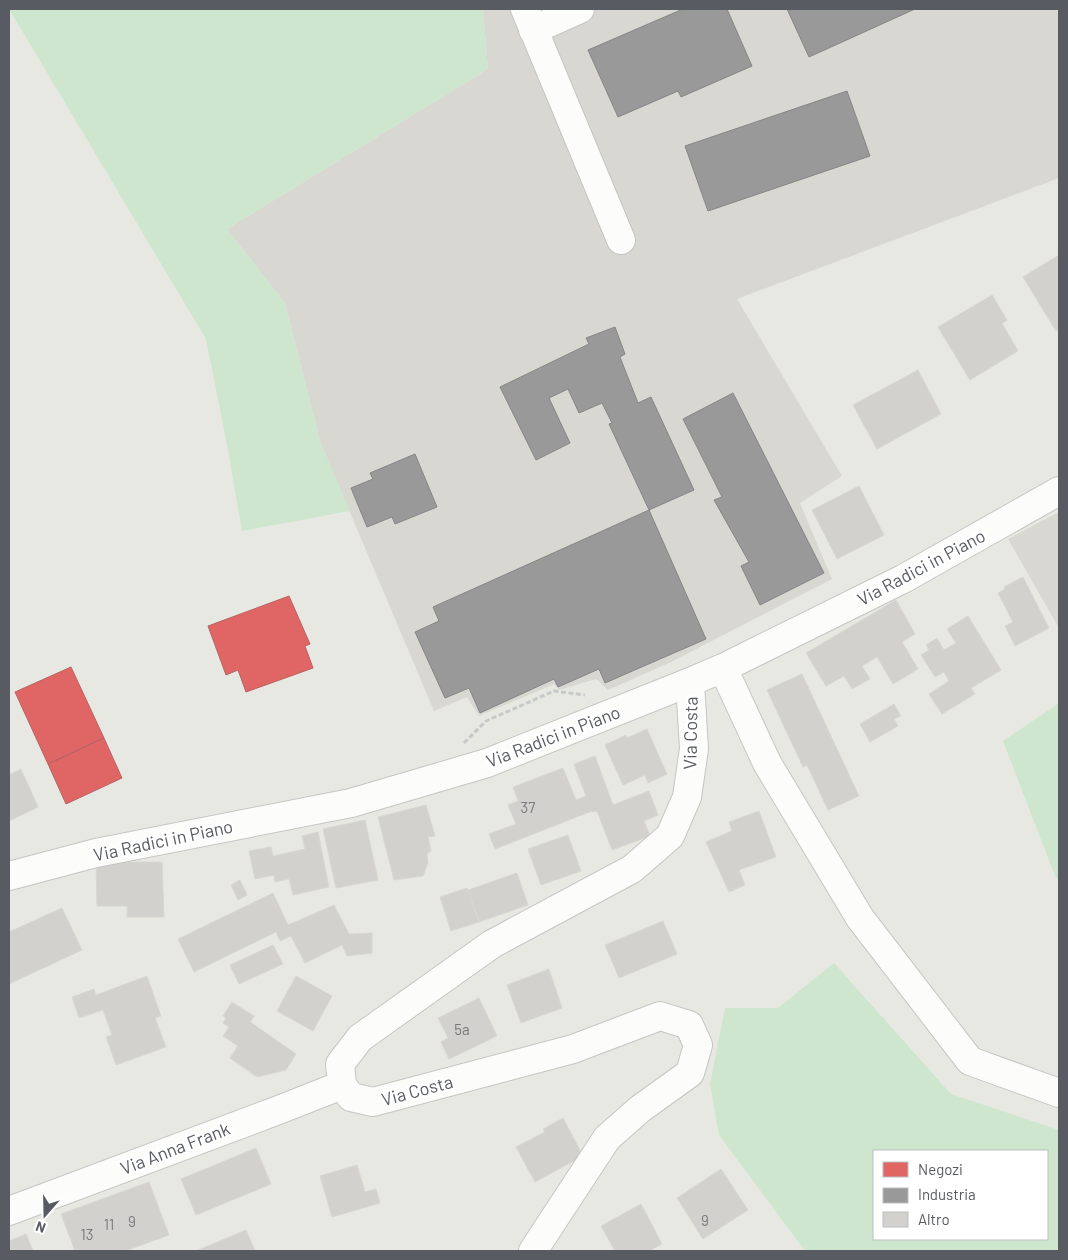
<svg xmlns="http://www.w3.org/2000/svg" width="1068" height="1260" font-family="Barlow,sans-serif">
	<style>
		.industrial { fill: #d8d7d1 }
		.green { fill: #cee6ce; fill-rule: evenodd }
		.shops { fill: #e06666; stroke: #b76364 }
		.industry { fill: #999; stroke: #868688 }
		.building { fill: #d2d1cd; stroke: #d8d7d1 }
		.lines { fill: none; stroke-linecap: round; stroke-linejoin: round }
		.minor-casing { stroke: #c5c6c4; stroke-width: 30 }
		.path { stroke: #c5cac9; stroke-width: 3; stroke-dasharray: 5 2.5; stroke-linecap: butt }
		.minor { stroke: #fcfcfb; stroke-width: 28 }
		.labels { text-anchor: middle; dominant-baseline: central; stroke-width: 5; stroke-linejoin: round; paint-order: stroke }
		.number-label { font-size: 15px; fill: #77797c }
		.street-label { font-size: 18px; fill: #585b61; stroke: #fff }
	</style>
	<rect width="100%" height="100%" fill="#e8e8e2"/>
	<path class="industrial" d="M483 9H1059V178L737 299 842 476 800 503 832 579 671 662 608 690 596 679 559 690 554 684 479 716 467 697 434 711 321 444 285 303 227 229 488 69Z
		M1059 512V628L1008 539Z"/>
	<path class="green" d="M9 9H483L488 69 227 229 285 303 321 444 350 511 242 531 226 439 206 339Z
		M1059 703V881L1055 876 1003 741Z
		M834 963 951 1094 1059 1130V1251H805L719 1135 710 1084 725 1008H778ZM874 1151H1047V1239H874Z"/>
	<path class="shops" d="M289 596 310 644 305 646 313 668 246 692 238 670 226 675 208 626Z
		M71 667 104 738 48 764 15 692Z
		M104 738 122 778 66 804 48 764Z"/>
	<path class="industry" d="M683 9H727L752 66 681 97 678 91 618 117 588 50Z
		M787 9H915L809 57Z
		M847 91 870 156 708 211 685 146Z
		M615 327 625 354 620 357 638 403 651 397 694 490 649 510 609 424 612 423 602 403 579 413 568 389 549 398 570 443 536 460 500 387 589 344 586 338Z
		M733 393 824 573 760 605 741 566 749 562 714 500 722 497 683 419Z
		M415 454 437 507 395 524 392 517 367 527 351 488 373 479 370 473Z
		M649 510 706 639 605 683 599 669 558 687 554 679 480 713 469 688 445 698 415 632 439 621 433 607Z"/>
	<path class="building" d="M1059 255V329L1056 331 1023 277Z
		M992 295 1007 320 1002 323 1018 351 970 380 938 327Z
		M918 370 941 414 877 449 853 405Z
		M859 486 884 535 837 559 812 510Z
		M1023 577 1049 628 1015 646 1005 626 1013 622 998 593 1005 589 1004 587Z
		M896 600 915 634 902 642 918 669 893 684 877 657 862 666 870 679 852 689 844 676 826 686 806 653Z
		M968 616 1001 670 971 688 975 694 942 714 929 694 949 681 944 672 935 677 921 655 929 650 926 645 937 638 944 650 956 643 947 629Z
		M802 674 859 796 828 810 807 765 803 767 767 690Z
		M894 704 901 716 894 719 898 726 870 742 860 724Z
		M647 729 667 774 648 783 645 775 623 785 605 745 626 735 627 738Z
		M595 756 613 805 649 791 658 815 644 821 650 836 612 850 597 811 592 812V811L495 849 489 834 516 824 508 805 518 801 513 787 563 768 576 800 586 796 574 764Z
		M21 769 38 807 9 821V775Z
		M426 805 435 836 428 837 431 851 427 853 428 863 423 876 394 880 378 817Z
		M759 811 776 857 739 870 745 885 729 892 706 842 732 831 729 822Z
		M365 820 378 880 336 888 323 829Z
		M318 832 329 887 293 895 289 879 275 882 274 875 255 879 249 851 271 847 273 856 305 849 302 836Z
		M568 835 581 871 541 885 528 849Z
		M96 862H162L164 917H127V906H97Z
		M517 873 528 905 479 922 468 890Z
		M240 880 247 895 238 900 231 885Z
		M467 888 479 922 451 931 440 897Z
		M273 893 288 925 334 905 349 934 372 933V953L347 956 342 945 305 963 291 936 280 941 276 932 194 972 178 939Z
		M62 908 82 950 9 984V932Z
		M663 921 677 954 619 978 605 945Z
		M273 945 283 964 239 984 230 965Z
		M549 969 562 1008 521 1023 507 985Z
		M147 976 161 1016 155 1018 166 1047 116 1065 106 1037 112 1035 103 1010 79 1018 72 997 94 989 96 995Z
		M296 976 332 996 313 1031 277 1011Z
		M479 998 497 1036 449 1059 441 1042 448 1038 438 1018Z
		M232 1002 254 1016 250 1022 296 1054 286 1070 257 1077 230 1058 238 1046 223 1036 229 1027 223 1023 226 1018 223 1016Z
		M563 1118 583 1156 535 1182 516 1147 545 1132 543 1129Z
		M256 1148 271 1184 196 1215 181 1179Z
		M357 1165 365 1192 376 1189 380 1203 332 1217 320 1176Z
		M721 1169 748 1210 703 1239 677 1198Z
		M149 1182 169 1235 125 1251H75L61 1214Z
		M641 1204 662 1244 649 1251H615L601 1226Z
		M246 1230 255 1251H196Z
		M26 1234 33 1251H9V1241Z"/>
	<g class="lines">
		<defs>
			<path id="minor" d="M525 9 621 240
				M533 30 580 9
				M723 668 767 763 860 918 970 1061 1059 1093
				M9 876 96 853 351 803 487 763 690 682 723 668 903 579 1059 491
				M9 1211 276 1111 342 1085
				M533 1251 607 1138 640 1109 690 1073 698 1045 689 1025 660 1016 573 1049 373 1102 351 1097 342 1085 340 1064 360 1038 492 944 632 869 670 836 687 797 694 749 690 682"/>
		</defs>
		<use href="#minor" class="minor-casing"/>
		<path class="path" d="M464 743 486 721 554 691 585 695"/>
		<use href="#minor" class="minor"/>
	</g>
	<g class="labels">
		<g class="number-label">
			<text x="528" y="807">37</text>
			<text x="462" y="1029">5a</text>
			<text x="705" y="1220">9</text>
			<text x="132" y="1221">9</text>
			<text x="109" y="1224">11</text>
			<text x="87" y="1234">13</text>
		</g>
		<g class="street-label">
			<text transform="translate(921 567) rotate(-28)">Via Radici in Piano</text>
			<text transform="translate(690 733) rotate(-89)">Via Costa</text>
			<text transform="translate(553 736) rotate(-21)">Via Radici in Piano</text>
			<text transform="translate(163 840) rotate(-12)">Via Radici in Piano</text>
			<text transform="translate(417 1090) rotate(-15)">Via Costa</text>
			<text transform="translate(175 1148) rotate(-21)">Via Anna Frank</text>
		</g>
	</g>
	<rect width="1068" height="1260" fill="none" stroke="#585b61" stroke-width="20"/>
	<rect x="873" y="1150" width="175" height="90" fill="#ffffff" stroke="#bcbdc0"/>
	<rect x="883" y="1162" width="25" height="15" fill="#e06666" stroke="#bcbdc0"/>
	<text x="918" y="1175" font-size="15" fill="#585b61">Negozi</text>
	<rect x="883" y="1188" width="25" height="15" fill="#999999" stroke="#bcbdc0"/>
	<text x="918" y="1200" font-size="15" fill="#585b61">Industria</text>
	<rect x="883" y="1212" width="25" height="15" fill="#d2d1cd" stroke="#bcbdc0"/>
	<text x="918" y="1225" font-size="15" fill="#585b61">Altro</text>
	<g transform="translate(45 1215) rotate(200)" stroke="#ffffff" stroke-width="4" paint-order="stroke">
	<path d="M0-4L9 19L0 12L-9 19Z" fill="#585b61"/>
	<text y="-8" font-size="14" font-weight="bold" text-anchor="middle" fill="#585b61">N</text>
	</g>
</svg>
